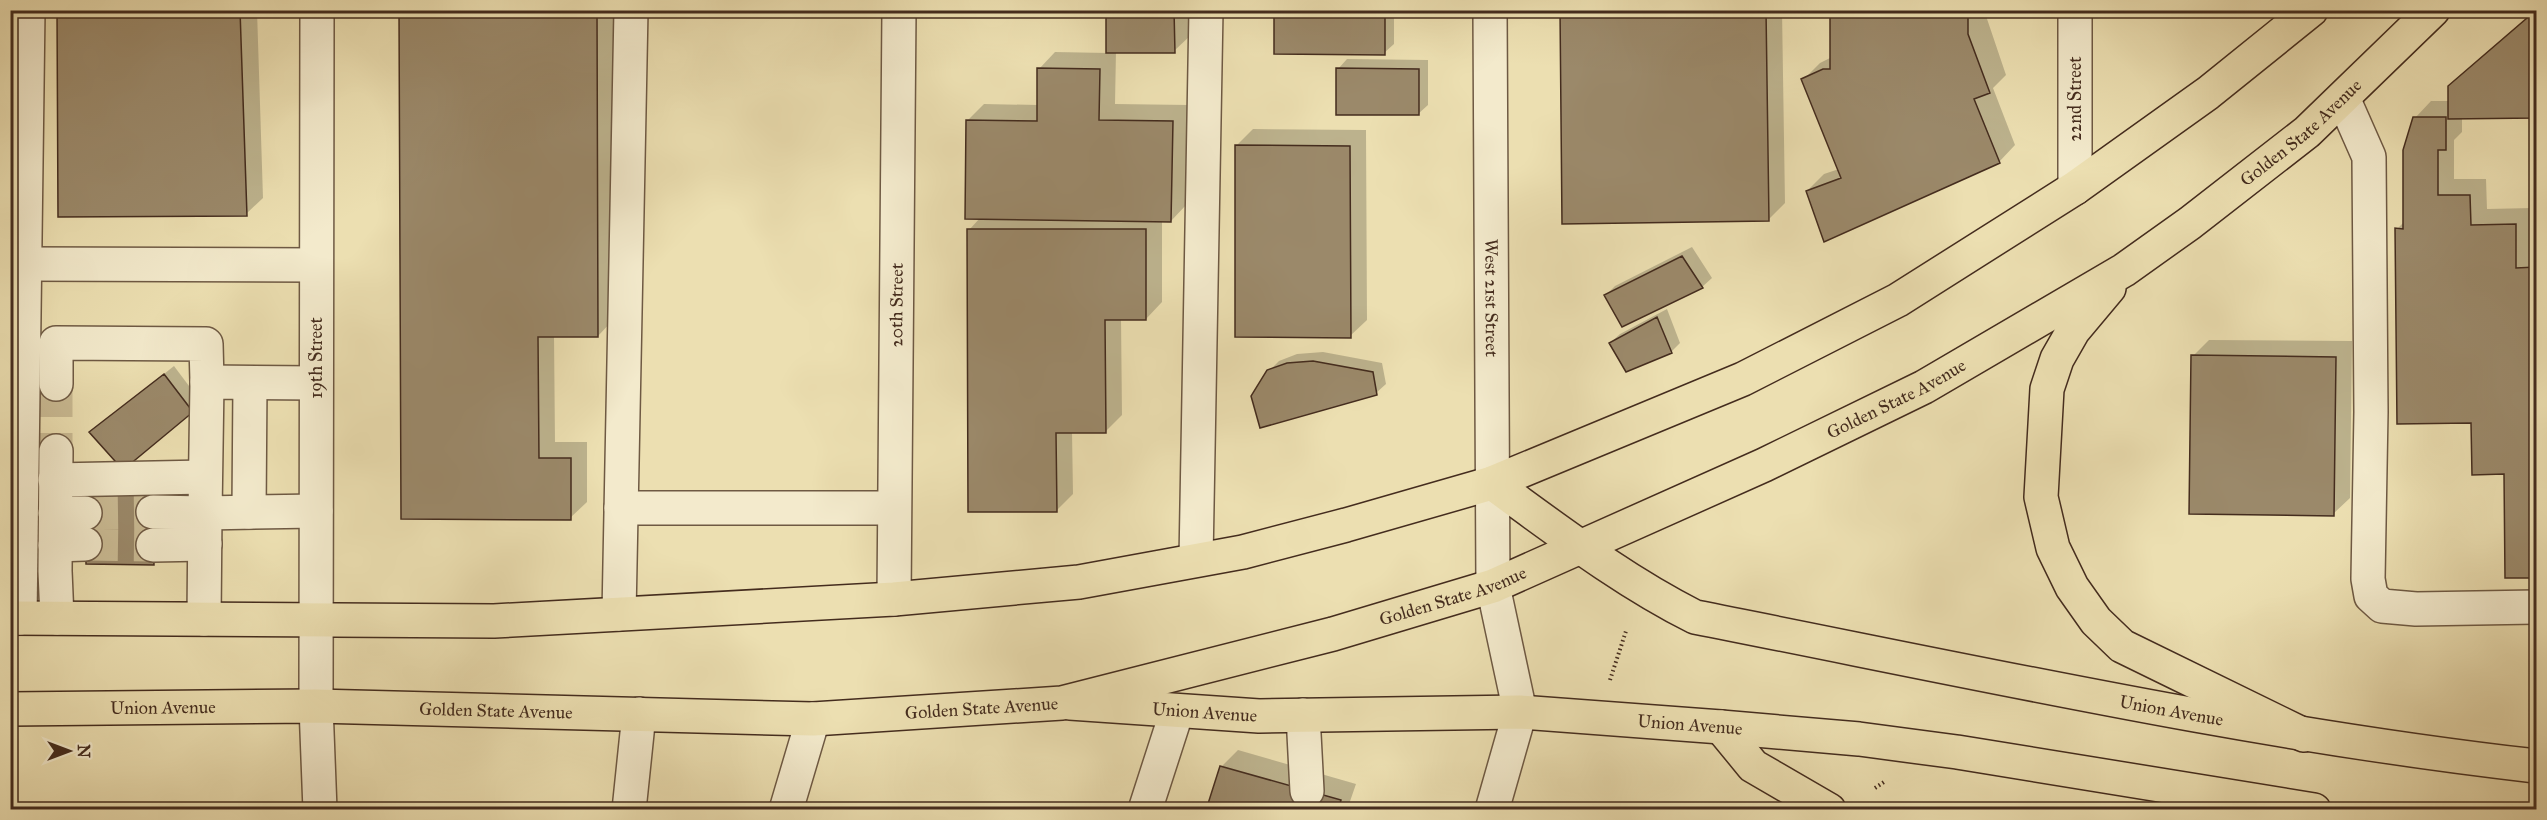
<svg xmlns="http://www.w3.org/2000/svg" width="2547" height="820" font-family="'IM FELL Great Primer',serif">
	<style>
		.shadow { fill: #0003 }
		.building { fill: #9b896a; stroke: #442c1e; stroke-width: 1.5 }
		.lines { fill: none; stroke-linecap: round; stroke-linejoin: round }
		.minor-tunnel { stroke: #cabb94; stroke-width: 33; stroke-dasharray: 33 16; stroke-linecap: butt }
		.minor-casing { stroke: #6e5943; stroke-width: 36 }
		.major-casing { stroke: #442c1e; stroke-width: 36 }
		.highway-casing { stroke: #442c1e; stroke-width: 36 }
		.path { stroke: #442c1e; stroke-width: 4; stroke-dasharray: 1.5 3; stroke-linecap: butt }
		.minor { stroke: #f3eacc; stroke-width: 33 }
		.major { stroke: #ecdfb1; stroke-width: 33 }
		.highway { stroke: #ecdfb1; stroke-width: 33 }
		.labels { text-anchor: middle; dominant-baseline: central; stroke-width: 5; stroke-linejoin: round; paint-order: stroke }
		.street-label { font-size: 18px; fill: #442c1e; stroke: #f3eacc }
	</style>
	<rect width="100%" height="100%" fill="#ecdfb1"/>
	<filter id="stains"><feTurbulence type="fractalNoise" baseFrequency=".00333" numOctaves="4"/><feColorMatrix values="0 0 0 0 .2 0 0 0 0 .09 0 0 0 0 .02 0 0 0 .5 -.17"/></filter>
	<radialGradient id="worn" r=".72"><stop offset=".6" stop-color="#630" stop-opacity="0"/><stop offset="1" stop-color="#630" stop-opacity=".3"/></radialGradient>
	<path class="shadow" d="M59 10H257L263 198 246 214Z
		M401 10H613L614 319 598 336 554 335 555 442H587V502L570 518H403Z
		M1108 10H1190L1191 35 1174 51H1116L1115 104 1189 105 1187 204 1171 221H1162V302L1146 319 1121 318 1122 415 1105 432 1072 431 1073 494 1056 511 969 230 980 218 967 121 984 104 1038 105 1039 69 1055 52 1108 53Z
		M1275 10H1394V44L1384 53Z
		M1562 10H1782L1785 203 1768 220Z
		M1831 10H1984L2006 75 1993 88 2015 145 1999 162 1807 191 1824 174 1839 169 1803 80 1820 63 1832 57Z
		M2536 10V117H2462V132L2454 140V179H2486L2487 209 2532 208V252H2536V576L2506 577 2505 473 2473 422 2397 229 2404 222 2415 118 2431 101H2449V86Z
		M1347 59 1428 60V105L1418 114 1338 69Z
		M1253 129 1366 130 1367 320 1350 336 1236 146Z
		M1692 247 1712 278 1702 287 1623 325 1606 295 1615 286Z
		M1667 309 1680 343 1671 352 1610 343 1620 334Z
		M2209 340 2352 341 2350 498 2333 514 2193 356Z
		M1323 352 1382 363 1386 384 1376 393 1269 371 1279 361 1297 354Z
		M174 366 201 402 192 411 91 432Z
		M1238 750 1356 784 1347 810H1208L1221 767Z
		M1004 805V810H932L935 807Z"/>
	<path class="building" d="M57 10H240L247 216 58 217Z
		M399 10H597L598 337H538L539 458H571V520L401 519Z
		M972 10H1080V15H972Z
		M1106 10H1174L1175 53H1106Z
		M1274 10H1385V55L1274 54Z
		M1560 10H1766L1769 221 1562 224Z
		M1830 10H1968V34L1990 93 1974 99 2000 163 1824 242 1806 191 1841 178 1801 79 1823 69H1830Z
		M2534 12H2536V118L2448 119V86Z
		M1037 68 1100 69 1099 120 1173 121 1171 222 965 219 966 120 1037 121Z
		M1336 68 1419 69V115H1336Z
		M2413 117H2446V150H2438V195H2470L2471 225 2516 224V268L2536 267V578H2505L2504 474 2472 475 2471 423 2397 424 2395 228 2403 229V150Z
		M1235 145 1350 146 1351 338 1235 337Z
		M967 229H1146V320H1105L1106 433H1056L1057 512H968Z
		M1682 256 1703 288 1622 327 1604 295Z
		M1657 317 1672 353 1626 372 1609 343Z
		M2191 355 2336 357 2334 516 2189 514Z
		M1313 361 1373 372 1377 395 1260 428 1251 396 1267 370 1287 363Z
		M164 374 193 412 123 470 89 432Z
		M85 485 153 486 154 565 86 564Z
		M1220 766 1341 800 1338 810H1206Z"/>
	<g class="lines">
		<path class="minor-tunnel" d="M56 384V451
			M85 513 153 512
			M85 544 153 545"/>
		<defs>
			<g id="minor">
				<path d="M317 10 316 706 320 810"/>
				<path id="s1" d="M1490 10 1493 586 1520 712 1492 810"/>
				<path d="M2343 98 2369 157 2371 412 2368 579 2371 596 2382 606 2416 609 2536 607"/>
				<path d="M2075 188V10"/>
				<path d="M24 264 316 265"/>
				<path d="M316 383 207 382 205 513 316 511"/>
				<path d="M56 384V343L206 344 207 382"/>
				<path d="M56 451 55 571 57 618"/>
				<path d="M55 480 205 477"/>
				<path d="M621 508H893"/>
				<path d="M153 512 205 513 204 619"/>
				<path d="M249 512 250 383"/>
				<path d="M55 513H85"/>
				<path d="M55 545 85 544"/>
				<path d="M153 545 205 544"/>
				<path d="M1196 560 1206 10"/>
				<path id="s2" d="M894 599 899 10"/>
				<path d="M619 614 631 10"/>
				<path d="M20 618 28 10"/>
				<path d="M1303 715 1307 791"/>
				<path d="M629 810 639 714"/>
				<path d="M786 810 813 719"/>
				<path d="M1145 810 1177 711"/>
			</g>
			<g id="major">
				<path id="s3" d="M1492 483C1557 530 1623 581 1695 617 1975 672 2253 734 2536 766"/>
				<path id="s4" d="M1070 703 1259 716 1520 712 1721 727 1859 739 1957 752 2314 810"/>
				<path d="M1721 727 1753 766 1829 810"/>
			</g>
			<g id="highway">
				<path d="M2109 288 2073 331 2057 359 2047 389 2041 497 2053 548 2072 587 2096 621 2122 646 2304 735"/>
				<path d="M10 618 494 621 894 599 1079 582 1243 552 1346 525 1492 483 1743 379 1898 300 2075 188 2208 93 2311 10"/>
				<path id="s5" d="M10 709 316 706 813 719 1062 703 1333 634 1493 586 1764 465 1924 387 2124 270 2190 223 2307 132 2433 10"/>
			</g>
		</defs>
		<use href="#minor" class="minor-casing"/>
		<use href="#major" class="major-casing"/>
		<use href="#highway" class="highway-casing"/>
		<path class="path" d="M1610 680 1626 631
			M1875 788 1884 782"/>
		<use href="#minor" class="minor"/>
		<use href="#major" class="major"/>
		<use href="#highway" class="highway"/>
	</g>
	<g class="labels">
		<g class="street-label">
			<text transform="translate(2075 99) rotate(-90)">22nd Street</text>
			<text stroke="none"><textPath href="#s5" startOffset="2430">Golden State Avenue</textPath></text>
			<text stroke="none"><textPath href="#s1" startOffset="288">West 21st Street</textPath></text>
			<text stroke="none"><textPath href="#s2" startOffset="294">20th Street</textPath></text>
			<text transform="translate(316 358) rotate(-90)">19th Street</text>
			<text stroke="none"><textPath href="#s5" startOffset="1944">Golden State Avenue</textPath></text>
			<text stroke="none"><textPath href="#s5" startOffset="1458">Golden State Avenue</textPath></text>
			<text stroke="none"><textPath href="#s5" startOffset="153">Union Avenue</textPath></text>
			<text stroke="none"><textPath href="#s5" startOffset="972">Golden State Avenue</textPath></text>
			<text stroke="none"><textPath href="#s3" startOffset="729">Union Avenue</textPath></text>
			<text stroke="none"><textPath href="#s5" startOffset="486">Golden State Avenue</textPath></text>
			<text stroke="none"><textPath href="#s4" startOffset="135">Union Avenue</textPath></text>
			<text stroke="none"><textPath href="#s4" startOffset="621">Union Avenue</textPath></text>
		</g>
	</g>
	<rect width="2547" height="820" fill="none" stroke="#ecdfb1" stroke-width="36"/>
	<rect x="12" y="12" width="2523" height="796" fill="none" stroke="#442c1e" stroke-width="3"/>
	<rect x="18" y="18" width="2511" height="784" fill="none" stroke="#442c1e" stroke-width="1.5"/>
	<g transform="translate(69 751) rotate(90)" stroke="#f3eacc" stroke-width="4.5" paint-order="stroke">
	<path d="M0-4.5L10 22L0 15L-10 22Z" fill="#442c1e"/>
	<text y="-9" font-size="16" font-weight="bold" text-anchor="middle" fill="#442c1e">N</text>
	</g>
	<rect width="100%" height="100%" filter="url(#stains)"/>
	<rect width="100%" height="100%" fill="url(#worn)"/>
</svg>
